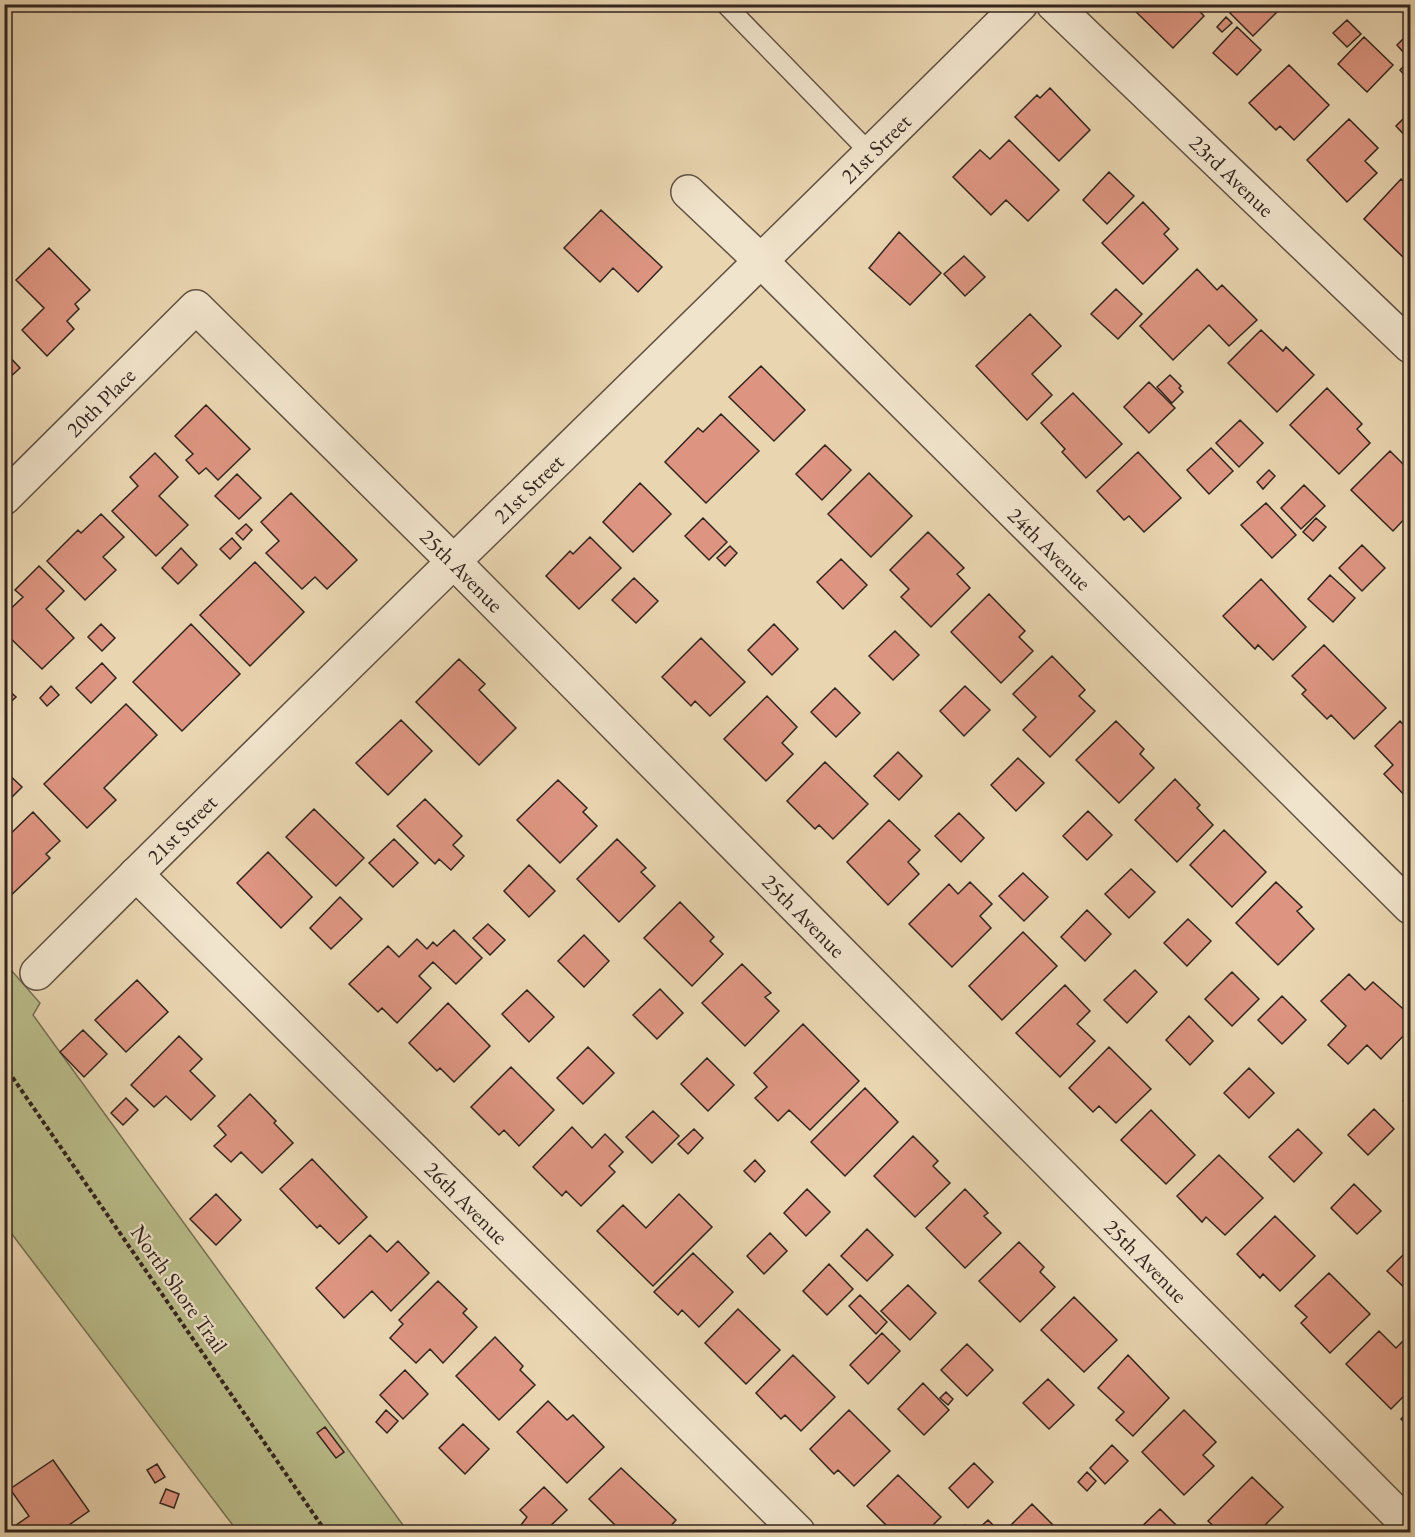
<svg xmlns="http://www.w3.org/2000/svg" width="1415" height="1537" font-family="'EB Garamond',serif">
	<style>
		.green { fill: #b9bc8a; stroke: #767054; stroke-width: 1.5 }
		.building { fill: #dd9581; stroke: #33251f; stroke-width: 1.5 }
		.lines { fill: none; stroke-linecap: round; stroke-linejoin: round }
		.lane-casing { stroke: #605143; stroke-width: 21 }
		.street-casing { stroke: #605143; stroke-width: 36 }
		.path { stroke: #33251f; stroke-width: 4; stroke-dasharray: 4.5 3; stroke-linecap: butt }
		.lane { stroke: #f1e4cc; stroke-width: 18 }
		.street { stroke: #f1e4cc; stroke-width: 33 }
		.labels { text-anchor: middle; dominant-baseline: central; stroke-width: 4.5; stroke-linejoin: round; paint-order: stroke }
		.street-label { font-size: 22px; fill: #33251f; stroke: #f1e4cc }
	</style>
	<rect width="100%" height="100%" fill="#e9d5b0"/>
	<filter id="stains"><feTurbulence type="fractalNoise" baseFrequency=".00333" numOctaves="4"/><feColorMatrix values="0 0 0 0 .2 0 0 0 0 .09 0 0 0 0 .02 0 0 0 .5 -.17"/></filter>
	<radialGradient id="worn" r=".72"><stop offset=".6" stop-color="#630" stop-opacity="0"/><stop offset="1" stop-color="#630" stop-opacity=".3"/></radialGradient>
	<path class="green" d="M4 962 40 1003 33 1015 408 1532H238L5 1225Z"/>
	<path class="building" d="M1193 4 1204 16 1173 48 1129 5Z
		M1238 4H1270L1277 12 1253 36 1230 13Z
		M1226 17 1232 23 1222 32 1217 27Z
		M1347 20 1361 34 1347 47 1333 33Z
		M1237 27 1261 50 1237 75 1213 53Z
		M1410 32V60L1397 45Z
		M1364 37 1393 65 1367 92 1338 64Z
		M1410 60V75L1407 78 1400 70Z
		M1289 65 1329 105 1294 140 1280 126 1276 130 1249 103Z
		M1050 88 1090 130 1059 161 1015 117 1037 95 1040 98Z
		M1410 112V141L1396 126Z
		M1349 119 1378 148 1365 161 1377 173 1347 202 1307 160Z
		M1009 140 1059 190 1028 221 1006 200 991 215 953 177 980 150 990 159Z
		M1109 172 1134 196 1107 224 1083 200Z
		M1401 179 1410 188V255L1406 260 1364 219Z
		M1143 202 1169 229 1164 234 1178 249 1143 284 1102 243Z
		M601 210 662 267 638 292 613 268 600 282 564 248Z
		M899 232 941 273 910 305 869 268Z
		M49 248 90 290 75 304 79 309 67 321 74 329 47 356 22 330 44 308 16 280Z
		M964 256 985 277 965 296 944 274Z
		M1197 269 1217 290 1222 285 1257 320 1229 346 1209 325 1173 360 1140 326Z
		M1116 289 1142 314 1118 339 1091 314Z
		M1030 314 1061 346 1032 374 1052 395 1027 420 976 366Z
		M1261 330 1283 351 1286 347 1314 375 1277 412 1228 363Z
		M4 351 20 368 7 380 10 384 4 389Z
		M761 366 805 410 774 441 729 397Z
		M1170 375 1181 386 1179 388 1183 392 1172 403 1157 387Z
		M1149 382 1175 408 1149 433 1124 407Z
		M1327 388 1362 424 1357 429 1370 443 1339 474 1290 425Z
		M1073 393 1122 444 1086 478 1062 452 1065 449 1041 423Z
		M206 405 250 449 218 480 206 468 199 474 186 460 193 454 175 436Z
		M721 414 759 451 706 503 665 462 698 428 703 432Z
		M1240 420 1263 443 1239 467 1216 443Z
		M825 445 851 470 822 500 796 474Z
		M1211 448 1233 471 1209 494 1187 470Z
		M1390 451 1410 471V513L1393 531 1351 490Z
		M1138 452 1181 498 1144 532 1129 516 1124 520 1097 491Z
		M155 453 178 477 159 496 188 525 156 556 112 511 138 486 130 477Z
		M1269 470 1275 476 1263 489 1257 482Z
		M869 473 912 516 871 557 828 514Z
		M237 474 261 498 239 519 215 496Z
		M640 483 671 514 633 552 603 522Z
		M1304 485 1325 506 1301 529 1281 508Z
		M291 493 357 560 327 589 315 577 302 589 266 553 279 541 261 522Z
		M1266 503 1296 535 1272 558 1241 525Z
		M101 514 124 537 103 557 116 570 85 600 47 561 78 530 81 533Z
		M703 518 727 542 709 560 685 536Z
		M1316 518 1326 527 1313 541 1303 532Z
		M246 524 252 530 243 540 236 533Z
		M928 532 964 568 957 574 970 588 931 627 901 597 909 589 890 570Z
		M590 537 621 568 579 609 546 576 570 551 573 554Z
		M232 538 241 548 230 559 220 549Z
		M1362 545 1385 568 1362 591 1339 568Z
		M730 546 737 553 725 566 717 558Z
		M181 548 197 565 178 584 162 568Z
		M841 559 867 585 843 609 817 582Z
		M255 562 304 612 250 666 200 615Z
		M39 566 64 591 46 609 74 638 42 669 4 632V615L23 597 15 590Z
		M1330 575 1355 598 1333 622 1308 599Z
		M634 578 658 601 636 623 612 600Z
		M1261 579 1306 627 1273 660 1258 645 1255 649 1223 616Z
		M989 594 1025 631 1019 637 1033 651 1001 683 951 632Z
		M101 624 115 638 102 651 88 637Z
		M191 624 240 674 182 731 133 682Z
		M774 624 798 649 772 675 748 650Z
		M895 631 919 655 893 680 869 656Z
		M701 638 745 682 710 716 695 701 691 706 662 677Z
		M1324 645 1386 708 1354 739 1331 715 1327 719 1302 694 1306 690 1292 676Z
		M1052 656 1085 690 1079 696 1095 711 1050 757 1023 730 1036 717 1013 694Z
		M459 659 485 684 479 690 516 728 479 765 416 702Z
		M102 663 116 678 91 703 76 688Z
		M4 686 16 697 4 708Z
		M51 686 59 695 47 706 40 698Z
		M965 686 990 710 964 736 940 711Z
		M835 688 860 713 836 737 811 712Z
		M767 696 797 727 782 743 793 754 766 781 724 739Z
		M126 704 157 735 104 788 116 800 87 828 44 784Z
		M401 720 432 751 388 795 356 763Z
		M1116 721 1144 749 1140 754 1154 768 1119 803 1076 760Z
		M1400 721 1410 732V801L1384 774 1393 765 1375 746Z
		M898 752 922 776 899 800 874 776Z
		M1018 758 1044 783 1016 811 991 785Z
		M825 762 868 804 833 839 819 825 815 829 787 801Z
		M4 770 22 787 4 805Z
		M1175 779 1200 805 1197 808 1213 825 1177 862 1135 820Z
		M558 780 587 808 583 812 597 826 560 863 517 820Z
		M425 799 462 836 453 845 464 856 451 870 439 859 435 864 397 826Z
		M314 809 364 858 336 886 286 837Z
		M1088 811 1112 835 1087 860 1063 836Z
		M33 812 60 841 46 854 50 858 4 902V840Z
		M959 813 984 838 961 862 935 836Z
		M889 820 920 850 908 862 919 874 888 905 847 862Z
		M1224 830 1266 872 1232 907 1190 865Z
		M394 839 418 863 393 887 369 863Z
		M617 839 646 868 641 872 655 886 619 922 577 879Z
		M268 852 312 897 281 928 237 883Z
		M529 865 555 891 529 917 504 891Z
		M1131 869 1155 892 1129 918 1105 894Z
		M1023 873 1048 897 1024 921 999 896Z
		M970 882 992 904 980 916 991 928 952 967 909 924 949 884 958 894Z
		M1276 882 1302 907 1297 911 1314 929 1278 965 1236 923Z
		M340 897 362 919 331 949 310 928Z
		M680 902 714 937 710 941 723 954 692 986 644 938Z
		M1087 910 1111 934 1085 961 1061 937Z
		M1188 919 1211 941 1187 966 1164 943Z
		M488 924 505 940 490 955 473 938Z
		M454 930 482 958 456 984 433 962 419 976 431 988 397 1023 382 1008 378 1012 349 984 388 946 399 957 417 939 427 949 433 942 437 946Z
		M1023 932 1057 966 1002 1020 969 986Z
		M584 935 609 961 584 987 558 961Z
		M742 964 771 993 765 997 779 1011 745 1046 702 1003Z
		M1135 970 1157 992 1127 1023 1104 1000Z
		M1232 972 1259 999 1232 1026 1205 999Z
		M1349 974 1365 990 1373 982 1410 1015V1029L1381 1059 1367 1045 1348 1064 1328 1045 1346 1026 1321 1001Z
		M137 980 168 1012 126 1052 95 1020Z
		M1065 985 1090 1011 1077 1024 1095 1041 1060 1077 1016 1033Z
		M660 989 683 1013 657 1039 633 1015Z
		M527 990 554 1017 529 1042 502 1014Z
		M1282 996 1306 1020 1282 1044 1258 1020Z
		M448 1003 490 1046 454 1082 440 1068 437 1071 409 1043Z
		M1189 1016 1213 1041 1190 1065 1166 1040Z
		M803 1024 859 1081 810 1130 789 1110 778 1121 755 1098 767 1087 754 1073Z
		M83 1030 107 1054 84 1077 60 1052Z
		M179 1036 202 1059 190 1071 215 1096 191 1120 166 1096 154 1107 131 1085Z
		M588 1047 614 1073 583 1104 557 1078Z
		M1109 1047 1151 1089 1116 1123 1099 1106 1093 1112 1069 1088Z
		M707 1058 734 1085 708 1111 681 1084Z
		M511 1067 554 1110 519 1146 504 1130 499 1135 471 1107Z
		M1249 1068 1274 1093 1249 1118 1224 1093Z
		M865 1088 898 1122 845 1176 811 1142Z
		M1410 1093V1109L1403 1101Z
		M250 1094 276 1121 274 1123 293 1143 262 1173 241 1152 231 1162 214 1146 226 1135 218 1126Z
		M126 1098 138 1110 123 1125 111 1113Z
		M1374 1109 1394 1129 1368 1155 1348 1135Z
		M1151 1110 1195 1155 1166 1184 1121 1140Z
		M653 1111 679 1136 652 1163 626 1137Z
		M572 1127 592 1148 605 1134 623 1152 609 1166 615 1172 581 1206 566 1191 562 1196 533 1167Z
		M694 1129 703 1138 688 1154 678 1144Z
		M1298 1129 1322 1153 1294 1182 1269 1157Z
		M913 1136 938 1161 933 1166 950 1183 915 1217 874 1176Z
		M1219 1155 1263 1198 1225 1235 1206 1217 1202 1222 1177 1196Z
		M312 1159 367 1217 339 1244 320 1225 317 1228 280 1189Z
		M755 1160 765 1171 755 1182 744 1171Z
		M1354 1184 1381 1211 1357 1234 1331 1208Z
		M807 1189 830 1212 806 1236 784 1213Z
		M965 1189 988 1213 984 1216 1001 1233 965 1268 926 1228Z
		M216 1194 241 1220 216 1245 190 1219Z
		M679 1194 712 1227 653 1286 597 1231 623 1205 646 1228Z
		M1275 1216 1315 1256 1280 1291 1263 1274 1260 1278 1237 1254Z
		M867 1229 893 1255 867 1281 841 1256Z
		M770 1233 787 1251 764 1274 747 1256Z
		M370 1235 387 1252 398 1241 429 1273 391 1311 372 1291 344 1318 316 1288Z
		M1019 1242 1044 1267 1040 1272 1055 1287 1020 1322 979 1281Z
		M1410 1248V1293L1387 1271Z
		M693 1253 733 1292 699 1327 682 1310 678 1315 654 1292Z
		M829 1264 853 1289 827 1315 803 1291Z
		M1329 1273 1370 1314 1330 1353 1301 1323 1307 1317 1295 1306Z
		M438 1281 467 1309 463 1313 477 1327 443 1363 430 1349 416 1363 390 1338 403 1324 399 1320Z
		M908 1285 936 1313 910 1340 881 1311Z
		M860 1295 887 1322 876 1334 849 1306Z
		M1074 1297 1117 1340 1084 1372 1041 1330Z
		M738 1309 780 1350 746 1384 705 1343Z
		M1379 1331 1396 1348 1404 1340 1410 1346V1390L1391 1409 1346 1364Z
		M882 1333 900 1351 868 1384 850 1365Z
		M495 1337 523 1366 520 1370 535 1385 499 1420 456 1376Z
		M967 1344 993 1370 967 1396 941 1370Z
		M793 1355 835 1397 801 1431 785 1415 781 1419 756 1393Z
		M1128 1355 1169 1398 1133 1436 1116 1420 1124 1412 1098 1388Z
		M405 1370 428 1394 403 1419 380 1395Z
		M1048 1379 1074 1405 1049 1429 1023 1403Z
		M923 1383 949 1410 924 1435 898 1409Z
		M946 1392 953 1399 948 1405 940 1398Z
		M548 1401 567 1420 573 1415 604 1447 567 1483 517 1432Z
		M386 1410 398 1421 387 1433 376 1422Z
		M849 1410 890 1451 854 1486 838 1470 834 1474 810 1449Z
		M1184 1410 1216 1442 1203 1455 1214 1466 1184 1495 1142 1452Z
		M1410 1410V1428L1401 1419Z
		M463 1424 489 1449 465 1474 439 1448Z
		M325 1427 344 1452 336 1458 317 1433Z
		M1112 1445 1128 1461 1105 1484 1090 1468Z
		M53 1460 89 1511 59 1532H11L9 1530 29 1516 10 1489Z
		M974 1463 993 1482 968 1508 949 1488Z
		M157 1464 165 1477 155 1483 147 1470Z
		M621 1468 676 1520 669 1528 674 1532H622L589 1499Z
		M1087 1472 1096 1481 1087 1491 1078 1482Z
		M898 1475 941 1517 926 1532H893L867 1506Z
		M1252 1477 1283 1507 1258 1532H1220L1208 1521Z
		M544 1487 567 1510 544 1532H528L521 1525 527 1517 520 1510Z
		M166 1489 179 1494 174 1508 160 1503Z
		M1032 1504 1057 1529 1054 1532H1014L1009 1527Z
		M1160 1509 1183 1532H1136Z
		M988 1520 1000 1532H975Z
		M965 1525 972 1532H958Z"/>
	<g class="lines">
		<defs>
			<path id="lane" d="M725 4 871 154"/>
			<g id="street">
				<path id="s1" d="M1053 4 1410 346"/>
				<path id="s2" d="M688 192 762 262 1410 907"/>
				<path id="s3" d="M4 498 196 307 453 561 1410 1527"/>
				<path id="s4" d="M136 874 798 1532"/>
				<path id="s5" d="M37 973C362 647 695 329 1021 4"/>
			</g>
		</defs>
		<use href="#lane" class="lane-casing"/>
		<use href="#street" class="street-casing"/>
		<path class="path" d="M4 1065 326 1532"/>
		<use href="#lane" class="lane"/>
		<use href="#street" class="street"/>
	</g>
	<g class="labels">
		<g class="street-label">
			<text stroke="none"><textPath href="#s5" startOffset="1176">21st Street</textPath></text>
			<text stroke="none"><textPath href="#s1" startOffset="248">23rd Avenue</textPath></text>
			<text stroke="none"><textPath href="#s3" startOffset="136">20th Place</textPath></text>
			<text stroke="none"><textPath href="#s5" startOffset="690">21st Street</textPath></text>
			<text stroke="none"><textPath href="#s2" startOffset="508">24th Avenue</textPath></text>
			<text stroke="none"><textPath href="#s3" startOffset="645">25th Avenue</textPath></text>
			<text stroke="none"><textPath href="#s5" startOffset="204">21st Street</textPath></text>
			<text stroke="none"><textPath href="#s3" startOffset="1131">25th Avenue</textPath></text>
			<text stroke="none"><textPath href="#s4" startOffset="466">26th Avenue</textPath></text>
			<text stroke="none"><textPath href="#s3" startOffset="1617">25th Avenue</textPath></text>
			<text transform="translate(179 1289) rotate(55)">North Shore Trail</text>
		</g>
	</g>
	<rect width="1415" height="1537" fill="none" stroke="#e9d5b0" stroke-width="24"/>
	<rect x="6" y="6" width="1403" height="1525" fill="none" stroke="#33251f" stroke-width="3"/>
	<rect x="12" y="12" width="1391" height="1513" fill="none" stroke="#33251f" stroke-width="1.5"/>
	<rect width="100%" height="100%" filter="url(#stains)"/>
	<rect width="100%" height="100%" fill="url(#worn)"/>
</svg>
